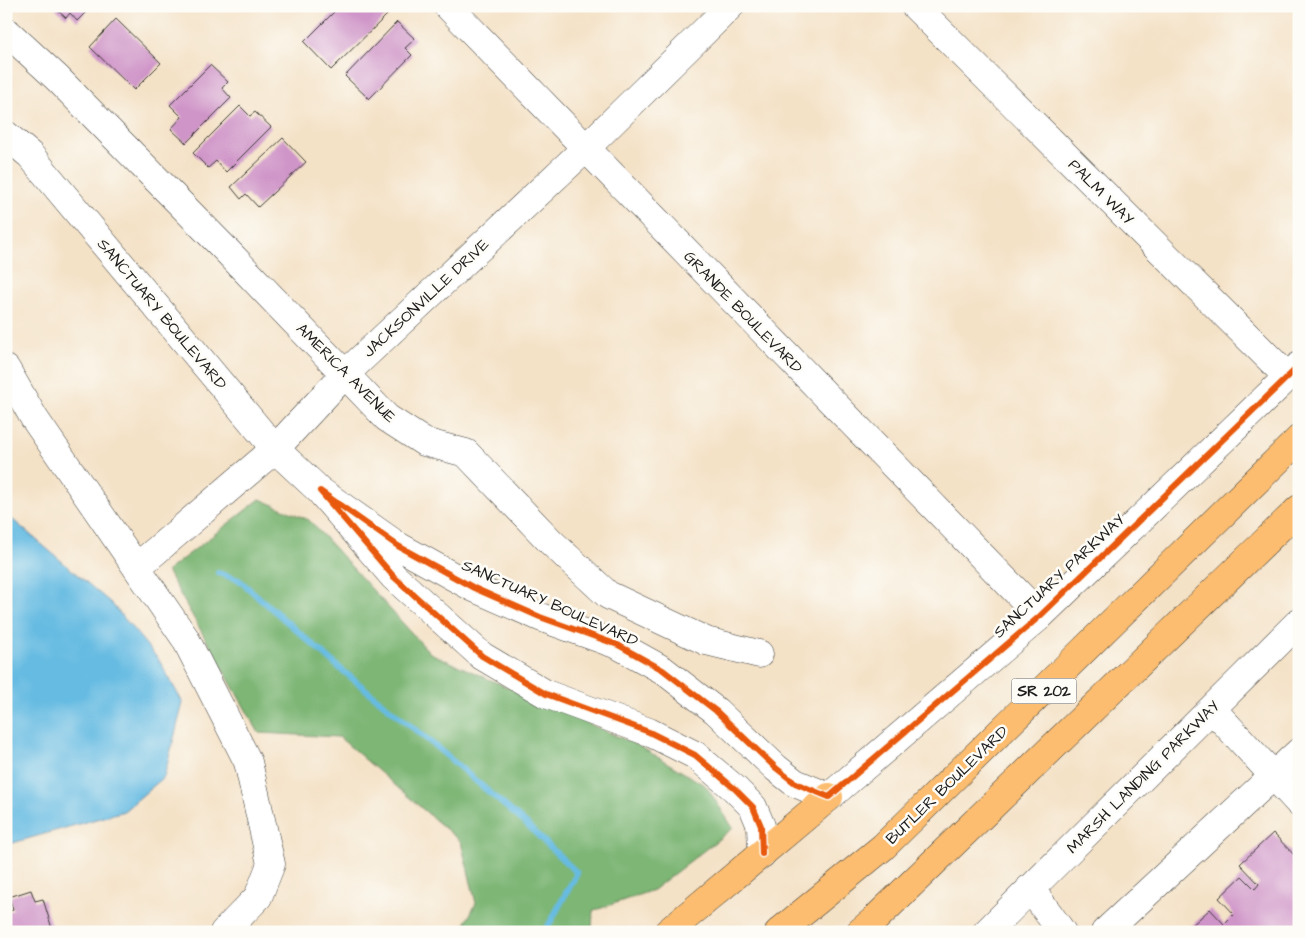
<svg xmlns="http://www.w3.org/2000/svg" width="1305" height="938" font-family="'Architects Daughter',sans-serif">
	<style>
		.forest { fill: #7db674; stroke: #4c6948 }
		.water { fill: #66bbe2; stroke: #416c7f }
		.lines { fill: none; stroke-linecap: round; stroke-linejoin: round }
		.stream { stroke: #66bbe2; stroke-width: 6 }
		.building { fill: #cf94c8 }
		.minor-casing { stroke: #3c3a36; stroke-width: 29 }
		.highway-casing { stroke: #3c3a36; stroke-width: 29 }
		.minor { stroke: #fff; stroke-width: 28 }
		.highway { stroke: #fcbd6f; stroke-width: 28 }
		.cycleway-casing { stroke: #fdfcf7; stroke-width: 9 }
		.cycleway { stroke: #e8590c; stroke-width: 6 }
		.labels { text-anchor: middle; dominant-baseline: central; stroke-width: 5; stroke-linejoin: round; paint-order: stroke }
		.shield { fill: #fdfcf7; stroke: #605f5e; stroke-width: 1 }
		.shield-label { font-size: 15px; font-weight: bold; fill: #1c1c1c }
		.street-label { font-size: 16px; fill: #1c1c1c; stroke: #fdfcf7 }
	</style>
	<rect width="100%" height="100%" fill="#fdfcf7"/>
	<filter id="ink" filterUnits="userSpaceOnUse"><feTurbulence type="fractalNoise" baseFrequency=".02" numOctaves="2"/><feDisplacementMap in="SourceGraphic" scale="10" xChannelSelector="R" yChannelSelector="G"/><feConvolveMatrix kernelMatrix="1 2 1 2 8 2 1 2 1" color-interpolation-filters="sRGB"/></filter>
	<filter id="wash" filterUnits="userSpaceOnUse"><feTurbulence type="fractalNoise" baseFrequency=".0096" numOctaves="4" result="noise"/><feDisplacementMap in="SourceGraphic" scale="20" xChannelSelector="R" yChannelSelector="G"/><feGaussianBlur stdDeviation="1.12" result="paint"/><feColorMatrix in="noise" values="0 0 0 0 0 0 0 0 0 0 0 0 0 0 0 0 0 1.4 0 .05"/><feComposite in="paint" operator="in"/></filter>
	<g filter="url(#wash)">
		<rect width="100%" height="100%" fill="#f4e2c7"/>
		<path class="forest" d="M260 499 309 520 430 653 639 746 706 786 733 828 653 890 593 911 592 932H461L476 903 461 842 339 737 259 733 167 571Z"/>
		<path class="water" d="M6 514 112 604 159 660 183 703 164 777 124 811 6 845Z"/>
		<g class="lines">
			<path class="stream" d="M218 573 239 580 342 670 434 745 525 823 577 873 545 932"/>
		</g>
		<g id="blocks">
			<path class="building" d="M59 6H92L77 21 70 13 66 18 56 9Z
				M340 6H380L388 14 331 70 304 42Z
				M116 19 161 63 134 90 90 47Z
				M397 22 415 39 405 48 412 55 369 99 345 76Z
				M210 65 228 82 222 88 231 98 186 143 171 129 182 117 170 105Z
				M240 106 250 116 255 112 271 127 226 172 216 161 208 168 193 153Z
				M283 138 306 162 258 207 246 194 241 199 231 187Z
				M1273 833 1299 860V932H1192L1189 928 1210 909 1224 924 1234 914 1219 898 1242 876 1255 889 1259 884 1240 864Z
				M31 890 35 901 43 899 53 932H6V912L13 910 9 897Z"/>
		</g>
	</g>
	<g filter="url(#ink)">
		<use href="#blocks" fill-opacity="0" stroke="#3c3a36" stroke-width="1"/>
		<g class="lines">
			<defs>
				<path id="minor" d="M448 6 1040 616
					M915 6 1288 377
					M6 31 57 78 226 250 387 418 424 442 466 453 550 541 608 595 706 641 759 654
					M6 135 30 155 275 449 320 491
					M6 369 34 418 185 638 248 762 271 864 258 897 224 932
					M137 567 275 449 344 375 585 149 730 6
					M1212 709 1299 803
					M762 854 761 826 753 807 735 789 695 755 649 732 546 694 482 656 394 577 320 491 398 546 474 588 540 617 618 645 663 670 716 711 776 768 795 783 829 797 1040 616 1299 366
					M1030 888 1062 932
					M987 932 1299 622
					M1105 932 1299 752"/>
				<path id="highway" d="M668 932 829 797
					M779 932 883 847 1299 439
					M860 932 873 921 1299 509"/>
			</defs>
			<use href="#minor" class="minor-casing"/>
			<use href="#highway" class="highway-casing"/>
			<use href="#minor" class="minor"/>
			<use href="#highway" class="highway"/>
			<defs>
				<path id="cycleway" d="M762 854 761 826 753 807 735 789 695 755 649 732 546 694 482 656 394 577 320 491 398 546 474 588 540 617 618 645 663 670 716 711 776 768 795 783 829 797 1040 616 1299 366"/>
			</defs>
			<use href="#cycleway" class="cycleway-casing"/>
			<use href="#cycleway" class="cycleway"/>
		</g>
	</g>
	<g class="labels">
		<rect class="shield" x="1011.5" y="678.5" width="65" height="25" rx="4"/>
		<g class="shield-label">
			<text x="1044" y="691">SR 202</text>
		</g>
		<g class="street-label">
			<text transform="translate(1101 192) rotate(45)">PALM WAY</text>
			<text transform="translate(426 298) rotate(-43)">JACKSONVILLE DRIVE</text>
			<text transform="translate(743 312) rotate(46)">GRANDE BOULEVARD</text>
			<text transform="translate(162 314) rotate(50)">SANCTUARY BOULEVARD</text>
			<text transform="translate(346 373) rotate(45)">AMERICA AVENUE</text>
			<text transform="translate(1059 576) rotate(-43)">SANCTUARY PARKWAY</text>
			<text transform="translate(550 603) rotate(24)">SANCTUARY BOULEVARD</text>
			<text transform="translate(1143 777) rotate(-45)">MARSH LANDING PARKWAY</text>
			<text transform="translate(947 785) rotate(-44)">BUTLER BOULEVARD</text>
		</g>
	</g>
	<rect width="1305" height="938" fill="none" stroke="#fdfcf7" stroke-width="25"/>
</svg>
